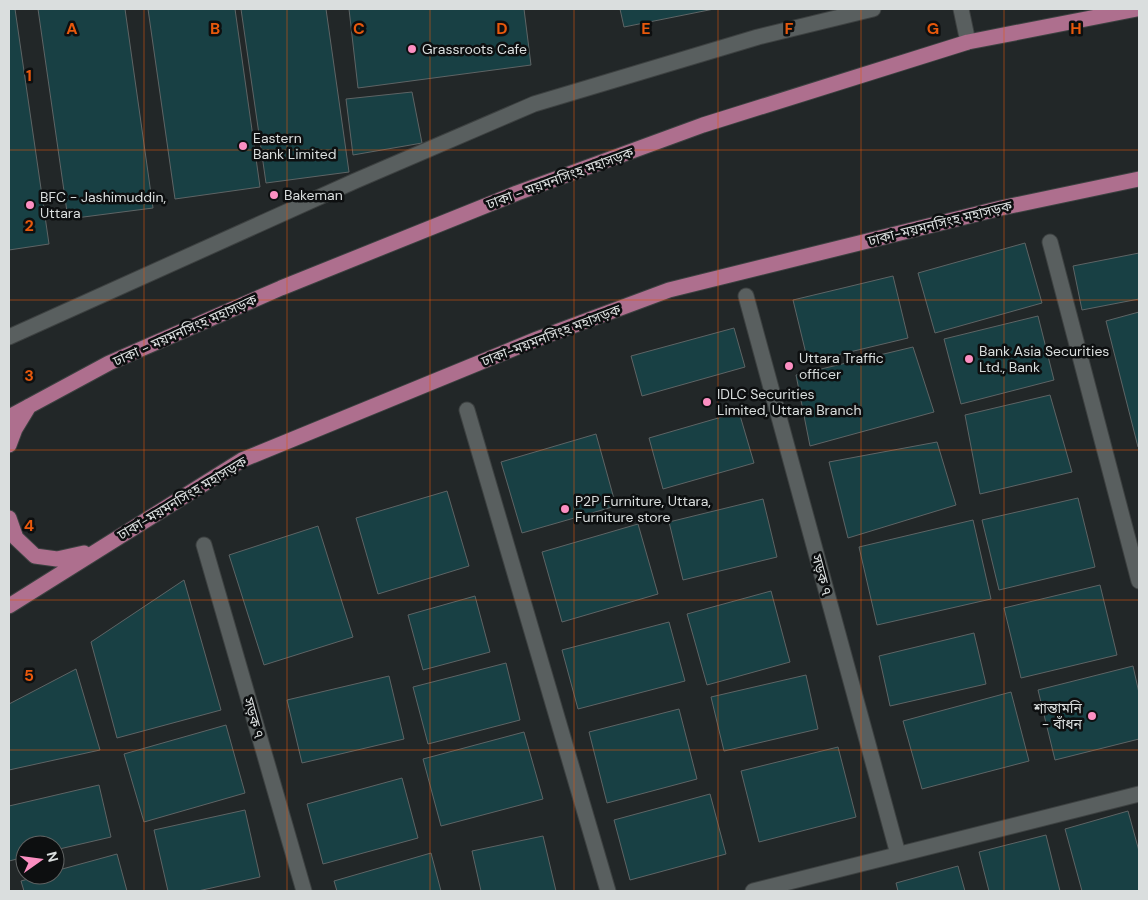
<svg xmlns="http://www.w3.org/2000/svg" width="1148" height="900" font-family="'DM Sans','Noto Sans Bengali',sans-serif">
	<style>
		.building { fill: #184044; stroke: #5e6465 }
		.lines { fill: none; stroke-linecap: round; stroke-linejoin: round }
		.minor-casing { stroke: #3d4141; stroke-width: 17 }
		.trunk-casing { stroke: #3d4141; stroke-width: 17 }
		.minor { stroke: #595f5f; stroke-width: 15 }
		.trunk { stroke: #ae6f8e; stroke-width: 15 }
		.grid { fill: none; stroke: #e8590c; stroke-width: 1; stroke-opacity: 0.55 }
		.poi-dot { fill: #fc8fc2; stroke: #0d0f10; stroke-width: 2 }
		.labels { text-anchor: middle; dominant-baseline: central; stroke-width: 5; stroke-linejoin: round; paint-order: stroke }
		.poi-label { font-size: 14px; fill: #dadede; stroke: #0d0f10; text-anchor: start }
		.street-label { font-size: 14px; fill: #dadede; stroke: #0d0f10 }
		.grid-label { font-size: 16px; text-anchor: middle; font-weight: bold; fill: #e8590c; stroke: #0d0f10; stroke-width: 5; stroke-linejoin: round; paint-order: stroke }
	</style>
	<rect width="100%" height="100%" fill="#222728"/>
	<path class="building" d="M9 9H15L49 244 9 250Z
		M38 9H125L153 208 68 219Z
		M148 9H235L260 187 175 199Z
		M241 9H326L349 172 266 183Z
		M349 9H524L531 65 358 88Z
		M620 9H714L624 27Z
		M412 92 422 143 353 155 346 99Z
		M1025 243 1042 303 935 333 918 273Z
		M1139 253V299L1082 310 1073 266Z
		M893 276 908 338 808 362 793 300Z
		M1139 312V447H1138L1106 321Z
		M1038 316 1054 380 961 404 944 339Z
		M734 328 745 367 642 396 631 356Z
		M913 347 934 412 810 446 796 375Z
		M1050 395 1072 472 980 494 965 415Z
		M739 412 754 463 663 489 649 438Z
		M596 434 616 506 522 533 501 462Z
		M937 442 956 505 848 538 829 462Z
		M447 491 469 566 378 594 356 518Z
		M1078 498 1095 567 999 590 982 520Z
		M763 499 777 557 683 580 669 522Z
		M973 520 991 599 877 625 859 547Z
		M638 524 658 594 562 622 542 552Z
		M318 526 353 637 264 665 229 555Z
		M184 580 221 710 117 738 91 642Z
		M1100 585 1117 655 1021 678 1004 608Z
		M771 591 790 662 707 685 687 614Z
		M475 596 490 652 423 670 408 615Z
		M669 622 685 681 578 709 562 650Z
		M974 633 986 684 890 706 879 656Z
		M506 663 520 720 428 744 413 687Z
		M1133 666 1139 693V739L1055 760 1038 690Z
		M76 669 100 750 9 770V704Z
		M806 675 818 729 724 751 711 697Z
		M389 676 404 739 302 763 287 700Z
		M1011 692 1029 761 922 789 903 721Z
		M679 709 697 779 607 803 589 732Z
		M226 725 245 793 144 822 124 754Z
		M524 732 543 799 441 826 423 759Z
		M838 747 856 817 759 842 741 771Z
		M402 778 418 838 323 864 307 804Z
		M99 785 111 837 55 850V845H25V857L9 861V806Z
		M710 794 726 854 630 880 614 820Z
		M245 810 260 877 198 891H168L154 830Z
		M1128 811 1139 851V891H1082L1065 829Z
		M1046 835 1060 891H989L979 852Z
		M543 836 556 891H481L472 851Z
		M431 853 441 891H337L334 881Z
		M117 854 127 891H24L21 881 42 875H55V871Z
		M958 866 965 891H898L896 883Z"/>
	<g class="lines">
		<defs>
			<path id="minor" d="M961 9 968 42
				M1050 242 1139 581
				M746 296 898 854
				M9 337 355 181 534 104 758 37 873 9
				M467 410 608 891
				M204 545 304 891
				M753 891 1139 794"/>
			<path id="trunk" d="M9 417 109 363 281 288 517 193 703 125 968 42 1137 9
				M9 445 15 429 29 406
				M9 518 16 538 35 556 57 559 84 553
				M9 606 242 460 537 339 669 290 1001 208 1139 179"/>
		</defs>
		<use href="#minor" class="minor-casing"/>
		<use href="#trunk" class="trunk-casing"/>
		<use href="#minor" class="minor"/>
		<use href="#trunk" class="trunk"/>
	</g>
	<path class="grid" d="M144 9V891M287 9V891M430 9V891M574 9V891M718 9V891M861 9V891M1004 9V891M9 150H1139M9 300H1139M9 450H1139M9 600H1139M9 750H1139"/>
	<g class="poi-dot">
		<circle cx="412" cy="49" r="5"/>
		<circle cx="243" cy="146" r="5"/>
		<circle cx="274" cy="195" r="5"/>
		<circle cx="30" cy="205" r="5"/>
		<circle cx="969" cy="359" r="5"/>
		<circle cx="789" cy="366" r="5"/>
		<circle cx="707" cy="402" r="5"/>
		<circle cx="565" cy="509" r="5"/>
		<circle cx="1092" cy="716" r="5"/>
	</g>
	<g class="labels">
		<g class="poi-label">
			<text x="422" y="49">Grassroots Cafe</text>
			<text x="253" y="138">Eastern<tspan x="253" dy="16">Bank Limited</tspan></text>
			<text x="284" y="195">Bakeman</text>
			<text x="40" y="197">BFC - Jashimuddin,<tspan x="40" dy="16">Uttara</tspan></text>
			<text x="979" y="351">Bank Asia Securities<tspan x="979" dy="16">Ltd., Bank</tspan></text>
			<text x="799" y="358">Uttara Traffic<tspan x="799" dy="16">officer</tspan></text>
			<text x="717" y="394">IDLC Securities<tspan x="717" dy="16">Limited, Uttara Branch</tspan></text>
			<text x="575" y="501">P2P Furniture, Uttara,<tspan x="575" dy="16">Furniture store</tspan></text>
			<text x="1082" y="708" text-anchor="end">শান্তামনি<tspan x="1082" dy="16">- বাঁধন</tspan></text>
		</g>
		<g class="street-label">
			<text transform="translate(560 178) rotate(-20)">ঢাকা - ময়মনসিংহ মহাসড়ক</text>
			<text transform="translate(940 223) rotate(-14)">ঢাকা-ময়মনসিংহ মহাসড়ক</text>
			<text transform="translate(185 330) rotate(-24)">ঢাকা - ময়মনসিংহ মহাসড়ক</text>
			<text transform="translate(551 335) rotate(-21)">ঢাকা-ময়মনসিংহ মহাসড়ক</text>
			<text transform="translate(182 498) rotate(-31)">ঢাকা-ময়মনসিংহ মহাসড়ক</text>
			<text transform="translate(822 575) rotate(75)">সড়ক ৭</text>
			<text transform="translate(254 718) rotate(74)">সড়ক ৭</text>
		</g>
	</g>
	<g class="grid-label">
		<text x="72" y="34">A</text>
		<text x="215" y="34">B</text>
		<text x="359" y="34">C</text>
		<text x="502" y="34">D</text>
		<text x="646" y="34">E</text>
		<text x="789" y="34">F</text>
		<text x="933" y="34">G</text>
		<text x="1076" y="34">H</text>
		<text x="29" y="81">1</text>
		<text x="29" y="231">2</text>
		<text x="29" y="381">3</text>
		<text x="29" y="531">4</text>
		<text x="29" y="681">5</text>
	</g>
	<rect width="1148" height="900" fill="none" stroke="#dadede" stroke-width="20"/>
	<g transform="translate(40 860) rotate(76)"><circle r="24" fill="#0d0f10" stroke="#5f6262"/>
	<path d="M0-4L9 19L0 12L-9 19Z" fill="#fc8fc2"/>
	<text y="-8" font-size="14" font-weight="bold" text-anchor="middle" fill="#dadede">N</text>
	</g>
</svg>
